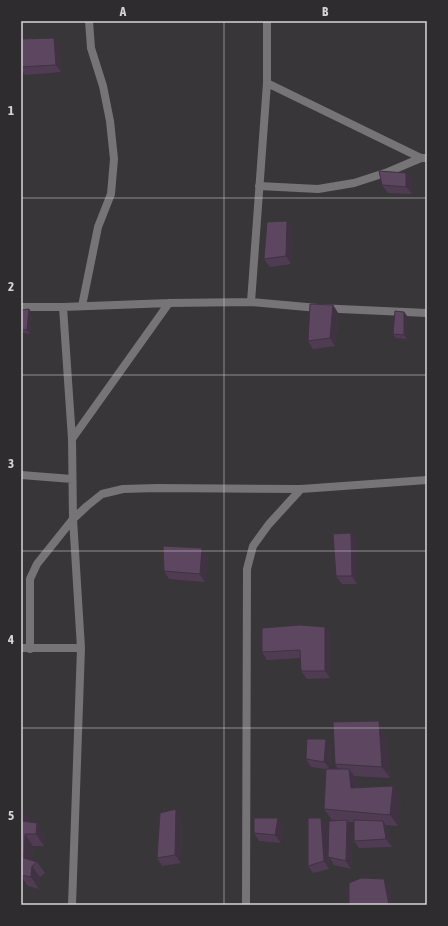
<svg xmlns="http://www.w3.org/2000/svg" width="448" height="926" font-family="'Asap Condensed',sans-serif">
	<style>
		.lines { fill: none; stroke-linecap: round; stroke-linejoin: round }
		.street { stroke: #767476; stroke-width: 8 }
		.wall { fill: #4f3c53 }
		.shaded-wall { fill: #403143 }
		.building { fill: #5c4660; stroke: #403143 }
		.grid { fill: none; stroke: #d6d4d6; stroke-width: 1; stroke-opacity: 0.55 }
		.neatline { fill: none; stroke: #d6d4d6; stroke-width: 1.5 }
		.grid-label { font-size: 13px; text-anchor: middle; font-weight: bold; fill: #d6d4d6 }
	</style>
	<rect width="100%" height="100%" fill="#393639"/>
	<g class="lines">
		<path class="street" d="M267 83 421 158H427
			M259 186 318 189 354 183 388 172 421 158
			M251 302 267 83V21
			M82 306 98 227 111 194 114 159 110 121 103 86 91 48 89 21
			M21 307H63L169 303 251 302 318 308 427 313
			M63 307 72 439
			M21 475 72 479
			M21 648H81
			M30 649V579L37 564 73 519 87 506 102 494 123 489 157 488 301 489 427 480
			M72 905 81 648 73 519 72 439 169 303
			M246 905 247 569 253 546 269 524 301 489"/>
	</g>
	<path class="wall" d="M54 38 60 46 61 72 25 75 21 70V39Z
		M406 173 412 181V194L388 193 382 185Z
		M287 221 292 229 291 264 270 267 264 259Z
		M333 305 338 313 335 346 313 349 308 341Z
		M21 310 32 313 30 334 21 332Z
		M404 312 407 316V339L396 338 393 334Z
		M351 533 357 540V584H342L336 576Z
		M208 556 205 582 169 579 164 571Z
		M330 634V678L307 679 301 671V658L267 660 262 652Z
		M386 733 390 778 354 776 357 780 358 788 393 786 401 797 398 826 385 825 388 829 392 847 359 848 354 841V822H348L353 828 351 869 334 865 329 857V869L313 873 308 866 327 826 328 853 336 821 332 820 324 809 326 769 311 767 306 759 326 739 331 747 330 769H338L335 764Z
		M21 806 30 818V822L45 834 44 846H33L32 860 37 862 45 873 40 877 39 889 28 886 21 876Z
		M182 817 181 863 162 866 157 858Z
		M278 818 283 826 281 843 259 841 254 833Z"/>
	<path class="shaded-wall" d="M54 38 60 46 61 72 56 65Z
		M406 173 412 181V194L406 187Z
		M287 221 292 229 291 264 286 256Z
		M333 305 338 313 335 346 330 338Z
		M29 309 32 313 30 334 27 330Z
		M404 312 407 316V339L404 335Z
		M21 506 22 517 21 516Z
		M351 533 357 540V584L352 576Z
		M202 548 208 556 205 582 200 574Z
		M325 627 330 634V678L325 671Z
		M379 721 386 733 390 778 382 767Z
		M326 739 331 747 330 769 324 762Z
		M349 769 357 780 359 799 351 788Z
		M393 786 401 797 398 826 390 815Z
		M22 806 30 818V832L22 821Z
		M176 809 182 817 181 863 175 855Z
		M278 818 283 826 281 843 275 835Z
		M321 818 327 826 329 869 324 861Z
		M347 820 353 828 351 869 346 861Z
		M383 821 388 829 392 847 386 839Z
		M37 823 45 834 44 846 36 834Z
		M25 834 33 846 32 866 40 877 39 889 31 877 24 858Z
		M384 879 390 887 393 905H389Z"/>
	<path class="building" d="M54 38 56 65 21 67V39Z
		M379 171 406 173V187L382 185Z
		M287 221 286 256 264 259 267 222Z
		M310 304 333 305 330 338 308 341Z
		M29 309 27 330 21 329V310Z
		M395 311 404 312V335L393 334Z
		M351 533 352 576H336L333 534Z
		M163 546 202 548 200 574 164 571Z
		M300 625 325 627V671H301L300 650 262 652V628Z
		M379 721 382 767 335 764 333 722Z
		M307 739H326L324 762 306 759Z
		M326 769H349L351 788 393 786 390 815 324 809Z
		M21 806H22V821L37 823 36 834H25L24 858 37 862 32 866 31 877 21 875Z
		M176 809 175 855 157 858 160 813Z
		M254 818H278L275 835 254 833Z
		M308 818H321L324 861 308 866Z
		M347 820 346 861 328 857 329 821Z
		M354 820 383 821 386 839 354 841Z
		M361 878 384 879 389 905H349V883Z"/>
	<path class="grid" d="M224 21V905M21 198H427M21 375H427M21 551H427M21 728H427"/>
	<rect width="448" height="926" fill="none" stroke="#2f2c2f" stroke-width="44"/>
	<rect x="22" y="22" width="404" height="882" class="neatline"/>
	<g class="grid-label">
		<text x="123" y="16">A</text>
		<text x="325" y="16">B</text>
		<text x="11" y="115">1</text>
		<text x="11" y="291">2</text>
		<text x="11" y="468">3</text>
		<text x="11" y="644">4</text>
		<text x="11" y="820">5</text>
	</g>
</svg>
